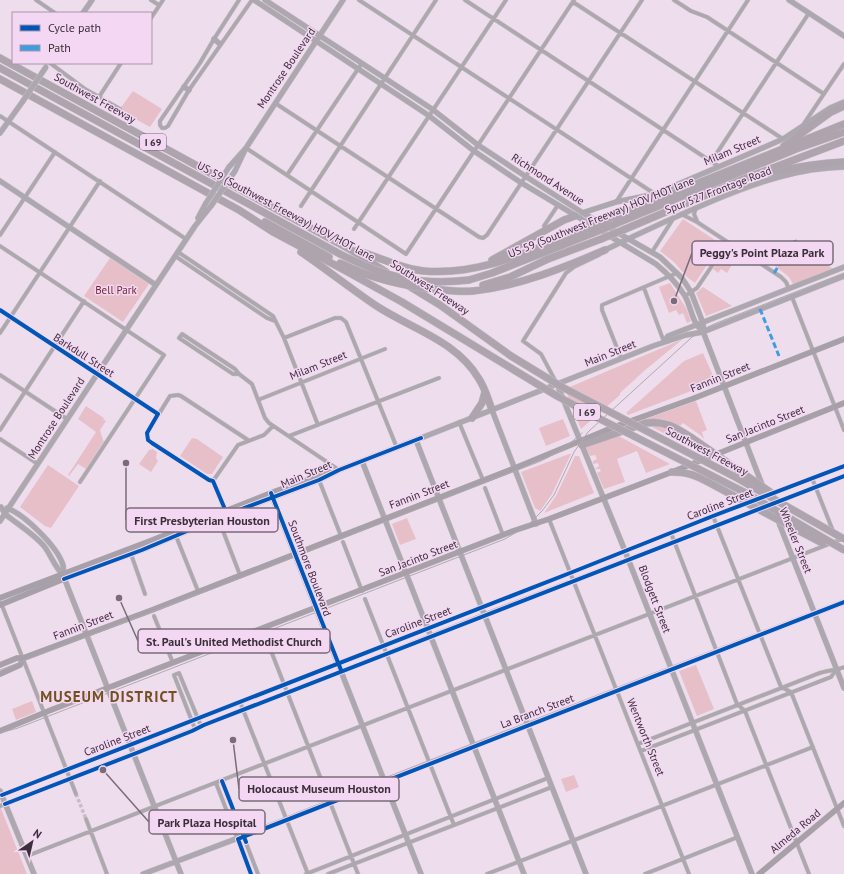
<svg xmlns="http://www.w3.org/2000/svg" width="844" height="874" font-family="'PT Sans',sans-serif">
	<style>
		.green { fill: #e7bfc9 }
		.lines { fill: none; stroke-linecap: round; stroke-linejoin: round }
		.street-tunnel { stroke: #cabbc9; stroke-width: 3.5; stroke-dasharray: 3.5 2; stroke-linecap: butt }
		.street-casing { stroke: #c8bdc8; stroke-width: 4.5 }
		.secondary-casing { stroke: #c8bdc8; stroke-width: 6 }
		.primary-casing { stroke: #c8bdc8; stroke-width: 6 }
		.highway-casing { stroke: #c8bdc8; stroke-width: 8 }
		.street { stroke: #ada8ae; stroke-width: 3.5 }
		.secondary { stroke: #ada7af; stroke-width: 5 }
		.primary { stroke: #a7a0a8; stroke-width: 5.5 }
		.highway { stroke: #ada4ae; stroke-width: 7 }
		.tram { stroke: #afa8b1; stroke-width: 1 }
		.secondary-bridge-casing { stroke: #c8bdc8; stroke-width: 6; stroke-linecap: butt }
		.highway-bridge-casing { stroke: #c8bdc8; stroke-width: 8; stroke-linecap: butt }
		.secondary-bridge { stroke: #ada7af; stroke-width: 5 }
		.highway-bridge { stroke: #ada4ae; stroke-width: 7 }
		.quiet { stroke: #3e9de2; stroke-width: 3; stroke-dasharray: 6 3; stroke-linecap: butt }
		.cycleway-casing { stroke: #f4d8f3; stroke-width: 6 }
		.cycleway { stroke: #0057b8; stroke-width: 4 }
		.labels { text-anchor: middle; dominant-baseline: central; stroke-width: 3; stroke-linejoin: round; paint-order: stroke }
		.shield { fill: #f4d8f3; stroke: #726272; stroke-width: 1 }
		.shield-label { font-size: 10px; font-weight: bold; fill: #3a2f3a }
		.street-label { font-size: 11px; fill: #3a2f3a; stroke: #f4d8f3 }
		.park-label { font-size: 11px; fill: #6e1f2f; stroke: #f4d8f3 }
		.district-label { font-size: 15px; font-weight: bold; letter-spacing: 1px; fill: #6f521c; stroke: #f4d8f3 }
		.leader { fill: none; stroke: #796c79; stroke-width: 1.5 }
		.callout-dot { fill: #796c79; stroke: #f4d8f3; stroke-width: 1.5 }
		.callout { fill: #f4d8f3; stroke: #796c79; stroke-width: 1.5 }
		.callout-label { font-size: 12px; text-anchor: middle; font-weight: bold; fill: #3a2f3a }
	</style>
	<rect width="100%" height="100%" fill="#eedeed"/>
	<path class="green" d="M133 91 162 109 150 127 119 110Z
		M683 219 721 244 695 283 687 277 674 262 660 251Z
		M790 241 835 270 793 284 789 277 774 265Z
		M727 248H731L739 253 727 273 721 269 718 273 713 269Z
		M110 258 149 284 123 322 84 296Z
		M670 283 686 308 691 321 687 323 683 313 679 315 676 310 669 313 659 287Z
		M703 287 732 306 706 316 696 293Z
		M683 339 644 371 620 393V395L581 429 565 389Z
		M703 353 715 380 712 383 628 415 626 413 684 361Z
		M696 401 707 430 702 432 704 439 700 435 683 423 680 426 662 419H651L640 421Z
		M86 406 104 418 103 419 106 421 100 430 103 440 104 441 86 469 78 464 69 476 68 475 96 432 78 419Z
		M563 419 570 436 546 446 539 428Z
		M648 425H666L690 438 686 445Z
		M617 435 670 464 646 473 637 451 617 459 625 482 604 489 597 473 601 471 600 469H595L599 466 598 463 593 464V461L597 459 595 455 590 456 586 448Z
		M192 438 197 439 223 457 212 474H207L180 456Z
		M153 449 157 452 156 458 158 461 151 472 139 464 149 450Z
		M569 454H571L552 494 540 511 535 508 521 472Z
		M575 456H579L594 493 544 513 556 496Z
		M48 465 79 486 51 528 45 526 20 507Z
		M407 518 416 539 400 545 392 524Z
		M696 665 714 709 697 716 679 671Z
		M32 701 36 712 16 720 12 709Z
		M574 775 579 787 566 792 561 779Z
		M0 806 27 874H0Z"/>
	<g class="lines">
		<path class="street-tunnel" d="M76 794 86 819"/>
		<defs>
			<path id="street" d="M36 0 55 13
				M151 0 159 5
				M239 0 214 39 200 63 160 121V125L162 128H165L168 126 189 90 252 0
				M359 0 655 194
				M465 0 718 166
				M674 0 691 11 707 17 824 94
				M573 2 783 139
				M151 18 163 0
				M50 63 85 89 120 109
				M99 97 121 63
				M275 103 479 237 483 238 487 235 642 0
				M0 116 186 239
				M803 125 844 64
				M246 148 406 254 574 0
				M711 162 809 13
				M287 175 362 63
				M616 202 748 0
				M301 206 436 0
				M696 208 694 214 697 221
				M681 214 697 222 781 277 786 282 789 289
				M544 226 558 205
				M354 229 506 0
				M0 235 55 152
				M0 246 164 355 80 482
				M178 252 273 316 284 338 318 425
				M652 252 673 219
				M175 256 267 318 275 321
				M644 288 664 342
				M685 296 697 288 728 242
				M792 297 844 430
				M0 310 158 414
				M0 333 100 181
				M284 338 335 318H341L346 322 397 448
				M621 358 602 310V305L677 273
				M239 374H233L179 338 182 334 235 369 239 374 252 384 265 418 269 423 339 470
				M0 375 67 419
				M556 382 541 354 523 341 566 273 574 267 599 255
				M258 400 385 349
				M459 422 483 480
				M0 430 84 301
				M289 436 439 378
				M0 439 38 464
				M812 478 833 531
				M319 480 341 536
				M213 481 209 480 152 443C147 439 146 436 149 430L170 396 178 395 181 396 248 440
				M213 481 238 445 264 435 273 426
				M213 481 225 512
				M485 488 503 535
				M772 493 844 466
				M769 505 844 476
				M713 516 781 687 791 692 844 826
				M218 518 240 575
				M549 519 689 874
				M671 533 737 704 745 711 809 874
				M176 536 198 591
				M343 542 362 591
				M131 554 145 594
				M365 599 454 825
				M1 603 76 794
				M154 616 173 663
				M266 638 358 874
				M240 702 308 874
				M195 729 174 675 179 673 201 726
				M638 744 817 674C827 670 835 671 844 667
				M641 751 831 677 836 670
				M222 781 258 874
				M216 783 251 874
				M1 795 570 573 746 503
				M0 806 488 613 757 510
				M86 819 107 874
				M27 856 842 539
				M306 874 548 778
				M328 874 552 787
				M487 874 813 747
				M645 874 738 837"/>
			<path id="secondary" d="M254 0 428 115 474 151 520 182 656 264C667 273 677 283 685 296 692 309 691 321 703 332
				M265 0 432 109 478 145 525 176 583 213 660 257 682 278 691 292 703 323 704 334 763 487
				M789 0 844 36
				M83 13 92 0
				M214 39 220 44
				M184 87 189 90
				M0 133 23 101
				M229 167 246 148 343 0
				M235 171 245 150
				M0 181 156 285
				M582 213 616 202 655 194 751 153 783 139 830 108 844 102
				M198 218 206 203
				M605 250C642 232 679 215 717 199 758 182 799 168 844 167
				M664 342 668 336 844 267
				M557 384 623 546 752 874
				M492 410 536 524
				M421 438 653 346 686 335 703 332 844 276
				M416 440 586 874
				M362 461 524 874
				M271 494 421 874
				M1 507 5 514C17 524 33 533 44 546 51 555 54 566 63 575L181 874
				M7 508C25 515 57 546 63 565 64 568 63 572 63 575
				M777 518 844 688
				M0 521 195 226 211 206
				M0 791 34 874
				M143 874 262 829 429 763 844 602"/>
			<path id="primary" d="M0 598 150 541 276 491 329 472
				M0 605 88 569 142 550 218 518 319 480 339 470 421 438
				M0 665 17 658H23L152 610 515 468 614 427 692 399 844 339
				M0 674 20 665 23 658
				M0 731 51 710 513 531 549 519 672 472 844 403
				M759 874 844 803"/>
			<path id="highway" d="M0 58 351 250 386 272
				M0 68 340 254
				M0 79 239 210 273 232 335 265
				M784 146 831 112 844 106
				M770 173C795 167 819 163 844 162
				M607 220 844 124
				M265 222 329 257
				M615 224 796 149 844 132
				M623 230 746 178 844 141
				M356 251C379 256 400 269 424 271 481 276 534 249 586 229
				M301 252C326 269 350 288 375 305 411 329 456 340 479 379 485 388 488 399 492 410
				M492 260 564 220 575 216
				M469 280 492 273 593 233
				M483 285 510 277 548 259 601 239
				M409 286 440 305 511 356
				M442 290C452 291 463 292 473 291 519 286 563 268 605 250
				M472 418 482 403 485 392
				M582 445 646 423C664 420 677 428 692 438
				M672 472C687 472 695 475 708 482"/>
		</defs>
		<use href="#street" class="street-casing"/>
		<use href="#secondary" class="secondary-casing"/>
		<use href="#primary" class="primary-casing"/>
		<use href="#highway" class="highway-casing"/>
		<use href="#street" class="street"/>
		<use href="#secondary" class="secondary"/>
		<use href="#primary" class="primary"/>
		<use href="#highway" class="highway"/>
		<path class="tram" d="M0 670 241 578 541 461 562 450 582 433
			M0 733 18 728 505 539 527 526 542 511 554 495 574 452 588 432 691 338 702 330 714 324 844 273"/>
		<defs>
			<path id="secondary-bridge" d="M23 101 46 67
				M206 203 229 167
				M211 206 235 171"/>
			<path id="highway-bridge" d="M586 229 607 220
				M593 233 615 224
				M601 239 623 230
				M340 254C385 277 418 286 469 280
				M340 263C372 279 406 287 442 290
				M335 265 402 302 557 396 600 419 746 493 844 550
				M511 356 562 387 737 478 844 539
				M692 438 773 494
				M708 482 784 523 822 543"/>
		</defs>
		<use href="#secondary-bridge" class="secondary-bridge-casing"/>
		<use href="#highway-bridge" class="highway-bridge-casing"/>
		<use href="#secondary-bridge" class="secondary-bridge"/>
		<use href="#highway-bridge" class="highway-bridge"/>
		<path class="quiet" d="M774 273 794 242 797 241
			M760 309 779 356"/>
		<defs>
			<path id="cycleway" d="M0 310 158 414 147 433 148 440 152 443 209 480 213 481 227 514
				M271 493 341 670
				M64 579 142 550 218 518 319 480 339 470 421 438
				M222 781 246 842
				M2 795 570 573 713 516 844 466
				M5 804 139 752 192 731 204 725 844 476
				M251 874 238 839 844 602"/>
		</defs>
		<use href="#cycleway" class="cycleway-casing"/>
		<use href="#cycleway" class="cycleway"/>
	</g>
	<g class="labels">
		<g class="shield">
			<rect x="140" y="134" width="26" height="16" rx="3"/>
			<rect x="574" y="404" width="26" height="16" rx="3"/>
		</g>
		<g class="shield-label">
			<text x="153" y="142">I 69</text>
			<text x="587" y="412">I 69</text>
		</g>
		<g class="street-label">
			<text transform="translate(286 68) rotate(-56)">Montrose Boulevard</text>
			<text transform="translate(95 98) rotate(29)">Southwest Freeway</text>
			<text transform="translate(732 150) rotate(-23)">Milam Street</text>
			<text transform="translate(548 179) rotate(33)">Richmond Avenue</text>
			<text transform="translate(718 190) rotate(-21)">Spur 527 Frontage Road</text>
			<text transform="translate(286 211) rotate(28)">US 59 (Southwest Freeway) HOV/HOT lane</text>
			<text transform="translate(601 217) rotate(-22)">US 59 (Southwest Freeway) HOV/HOT lane</text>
			<text transform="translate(430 287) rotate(33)">Southwest Freeway</text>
			<text transform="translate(610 353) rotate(-22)">Main Street</text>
			<text transform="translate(84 355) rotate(33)">Barkdull Street</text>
			<text transform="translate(318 365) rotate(-22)">Milam Street</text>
			<text transform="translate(720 377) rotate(-22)">Fannin Street</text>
			<text transform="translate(56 418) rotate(-57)">Montrose Boulevard</text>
			<text transform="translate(765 424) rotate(-22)">San Jacinto Street</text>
			<text transform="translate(707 451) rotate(28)">Southwest Freeway</text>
			<text transform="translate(306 474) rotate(-23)">Main Street</text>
			<text transform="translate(419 494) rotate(-21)">Fannin Street</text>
			<text transform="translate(720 504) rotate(-21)">Caroline Street</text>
			<text transform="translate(796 540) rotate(68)">Wheeler Street</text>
			<text transform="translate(418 558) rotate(-21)">San Jacinto Street</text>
			<text transform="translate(310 568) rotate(69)">Southmore Boulevard</text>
			<text transform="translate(655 599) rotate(69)">Blodgett Street</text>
			<text transform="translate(418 622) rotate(-21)">Caroline Street</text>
			<text transform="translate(83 625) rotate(-21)">Fannin Street</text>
			<text transform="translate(537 711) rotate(-21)">La Branch Street</text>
			<text transform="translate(646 737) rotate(68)">Wentworth Street</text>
			<text transform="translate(117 740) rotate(-21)">Caroline Street</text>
			<text transform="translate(795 831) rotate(-40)">Almeda Road</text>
		</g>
		<g class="park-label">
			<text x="116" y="290">Bell Park</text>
		</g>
		<g class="district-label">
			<text x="109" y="696">MUSEUM DISTRICT</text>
		</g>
	</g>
	<path class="leader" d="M674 301L692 253M126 463L126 520M119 598L138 641M233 740L239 789M103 770L149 822"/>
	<g class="callout-dot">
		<circle cx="674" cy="301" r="4"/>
		<circle cx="126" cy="463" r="4"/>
		<circle cx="119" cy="598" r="4"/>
		<circle cx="233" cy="740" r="4"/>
		<circle cx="103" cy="770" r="4"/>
	</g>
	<g class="callout">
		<rect x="692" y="241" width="141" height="24" rx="4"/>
		<rect x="126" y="508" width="152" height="24" rx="4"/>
		<rect x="138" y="629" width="192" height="24" rx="4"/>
		<rect x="239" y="777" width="160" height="24" rx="4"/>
		<rect x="149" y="810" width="116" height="24" rx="4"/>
	</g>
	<g class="callout-label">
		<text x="762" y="257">Peggy's Point Plaza Park</text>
		<text x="202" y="525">First Presbyterian Houston</text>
		<text x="234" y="646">St. Paul's United Methodist Church</text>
		<text x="319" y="793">Holocaust Museum Houston</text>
		<text x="207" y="827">Park Plaza Hospital</text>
	</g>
	<rect x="12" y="12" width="140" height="52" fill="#f4d8f3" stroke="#aa94a9"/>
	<rect x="20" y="25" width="20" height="6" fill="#0057b8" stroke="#aa94a9"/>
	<text x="48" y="32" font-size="12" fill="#3a2f3a">Cycle path</text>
	<rect x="20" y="45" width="20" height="6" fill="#3e9de2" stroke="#aa94a9"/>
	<text x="48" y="52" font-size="12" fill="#3a2f3a">Path</text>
	<g transform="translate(32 842) rotate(34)" stroke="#f4d8f3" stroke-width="3" paint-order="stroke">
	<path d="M0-3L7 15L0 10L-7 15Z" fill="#3a2f3a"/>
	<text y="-6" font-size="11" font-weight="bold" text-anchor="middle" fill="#3a2f3a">N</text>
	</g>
</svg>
